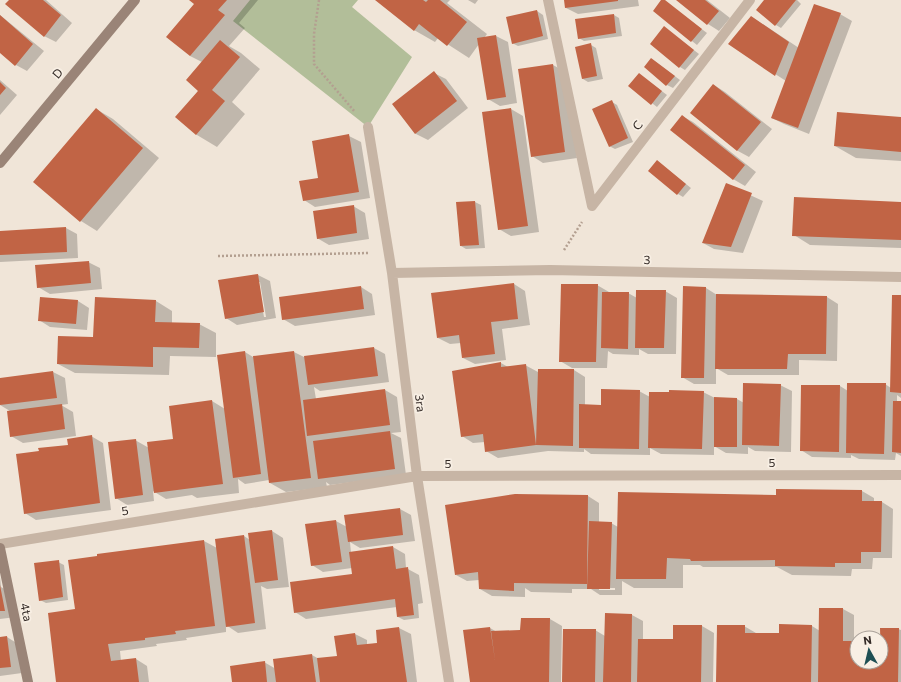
<svg xmlns="http://www.w3.org/2000/svg" width="901" height="682" font-family="Commissioner,sans-serif">
	<style>
		.green { fill: #b2be99 }
		.shadow { fill: #0003; fill-rule: evenodd }
		.building { fill: #c16445 }
		.lines { fill: none; stroke-linecap: round; stroke-linejoin: round }
		.path { stroke: #b39f90; stroke-width: 2.5; stroke-dasharray: 2 2; stroke-linecap: butt }
		.lane { stroke: #c7b5a5; stroke-width: 10 }
		.street { stroke: #c7b5a5; stroke-width: 10 }
		.secondary { stroke: #9a8477; stroke-width: 10 }
		.labels { text-anchor: middle; dominant-baseline: central; stroke-width: 3.5; stroke-linejoin: round; paint-order: stroke }
		.street-label { font-size: 12px; fill: #332a26; stroke: #f8efe4 }
	</style>
	<rect width="100%" height="100%" fill="#f0e5d8"/>
	<path class="green" d="M250 0H358L352 7 412 57 368 127 233 21Z"/>
	<path class="shadow" d="M10 0H46L72 23 56 42 44 36Z
		M190 0H258L239 23 245 28 229 46 241 53 260 69 232 102 245 114 217 147 197 135 177 117 199 90 202 62 190 56 195 4Z
		M376 0H450L447 3 487 34 484 38 496 36 508 42 517 103 500 106 488 99 479 44 469 58 438 38 435 42 414 30Z
		M468 0H478L475 4Z
		M565 0H638L639 6 578 14 566 8Z
		M663 0 707 33 697 45 654 11Z
		M678 0H707L730 18 719 31 708 24Z
		M766 0H797L801 4 781 28 776 25Z
		M537 11 543 15 548 39 518 46 512 43Z
		M840 14 852 21 809 134 784 124 772 118 786 81 729 44 752 17 799 48Z
		M0 15 44 51 27 71 16 65 0 52Z
		M614 15 619 18 622 36 584 41 579 38Z
		M665 28 699 54 685 70 680 67Z
		M591 45 596 48 603 79 588 82 583 79Z
		M652 59 680 80 673 88 667 85Z
		M553 65 564 71 577 158 543 163 532 156Z
		M434 73 446 79 468 108 428 140 416 134 393 104Z
		M639 74 667 95 657 107 630 86Z
		M0 80 17 95 0 115Z
		M714 85 725 92 772 129 749 157 738 151 691 113Z
		M612 102 617 105 633 142 615 149 609 146Z
		M96 109 113 119 159 158 97 231 81 221 34 182Z
		M511 109 523 116 539 232 511 236 499 229Z
		M682 116 693 122 756 172 745 186 733 179Z
		M901 118V161L856 158 835 146Z
		M349 136 361 142 370 198 315 207 304 200Z
		M657 161 691 188 683 197 678 194Z
		M726 184 763 201 743 253 714 249 703 243Z
		M475 202 481 205 485 248 466 249 461 246 457 203Z
		M901 203V248L810 245 794 235Z
		M353 206 365 213 369 239 329 245 317 238Z
		M66 228 77 234 78 258 0 262V232Z
		M88 262 100 268 102 289 50 294 38 287Z
		M258 275 270 281 276 318 237 325 226 318ZM258 282H260L266 317H264Z
		M514 284 525 291 530 325 502 329 506 360 475 364 463 358 461 343 450 344 438 338Z
		M597 285 609 292 628 293 637 298 665 291 677 298 676 354H648L639 349V355L613 354 608 351 607 368H572L560 361Z
		M361 287 372 294 375 315 295 326 283 319Z
		M706 288 717 295 827 297 838 304 837 361 799 360V375H728L716 368V384H694L682 377Z
		M901 296V398L897 395V402H901V456L896 453 895 460 859 459 851 455V458L812 457 801 450 802 386H840L848 391 885 384 891 388Z
		M78 301 89 308 87 330 50 327 39 320Z
		M156 301 172 311V323L199 324 216 333V357L170 356 169 375 75 373 58 364 94 338Z
		M374 348 385 354 389 382 320 391 314 387 316 399 385 390 397 397 401 432 391 433 401 438 406 475 330 485 326 482 327 487 286 492 270 483 269 480 245 484 238 479 239 493 197 498 192 495 166 499 153 491 154 501 127 505 116 498 135 440 149 448 173 440 212 401 225 409 245 352 253 357 294 352 306 358Z
		M501 363 508 367 525 365 538 372 574 370 585 377V405L602 406 639 391 650 397 703 392 715 398 737 399 744 403 780 385 792 391 791 452 755 451 748 447V454L726 453 714 446V455L661 454 650 448V455L591 454 584 449V452L548 451 498 458 486 451 485 442 473 443 462 436Z
		M53 372 65 378 68 404 61 405 73 412 76 436 23 443 11 436 10 411 0 405V379Z
		M91 436 103 443 111 510 36 520 25 513 69 445Z
		M836 491H862L874 498V502H882L893 509 892 558H873L872 569H852L851 576 792 575 777 567H703L700 565H683V588H634L622 581V595H600L591 589H572V593L531 592 525 588V597L492 596 480 589 479 580 467 581 456 575 588 496 599 503V522L611 523 618 527 777 496ZM599 588H615V590H599Z
		M400 509 411 515 415 541 360 548 350 542 351 553 393 547 405 554 406 568 419 575 423 603 418 604 419 618 404 620 398 617 397 607 306 619 295 612 353 575 352 568 323 572 312 565 336 521 347 527Z
		M272 531 283 538 289 587 267 589 261 586 266 629 238 633 226 625V632L186 638 187 640 156 644 157 646 120 651 121 661 136 659 147 666 149 682H57L76 610 204 541 217 548 244 536 250 540Z
		M58 562 64 565 68 600 46 603 40 600Z
		M0 577 1 587 12 593 16 617 0 619Z
		M843 609 854 615V642H857V662H881L898 629 901 630V682H717L744 626 756 633 780 634 812 626 820 631Z
		M632 615 643 621V640H673L674 626H702L714 633 713 682H563L595 630 605 636Z
		M550 619 562 626 561 682H471L490 628 497 632 521 631Z
		M399 628 411 634 417 682H233L264 662 276 669 312 655 319 659 338 657 355 634 367 640V645L378 643 377 631Z
		M7 637 18 644 22 673 0 676V638Z"/>
	<path class="building" d="M9 0H43L61 15 44 37 5 4Z
		M189 0H227L218 10 225 15 190 56 166 37 194 4Z
		M375 0H423L426 2 428 0H440L467 22 447 46 419 24 414 31Z
		M564 0H618V1L565 8Z
		M661 0H665L702 29 691 42 653 11Z
		M676 0H705L719 11 707 25Z
		M764 0H796L775 26 756 10Z
		M814 4 841 13 798 128 771 118Z
		M537 10 543 36 512 44 506 17Z
		M614 14 616 33 578 39 575 19Z
		M0 15 33 44 15 66 0 53Z
		M751 16 789 42 775 76 728 44Z
		M664 26 694 50 679 68 650 44Z
		M496 35 506 97 487 100 477 38Z
		M220 40 240 57 212 90 225 101 196 135 175 117 198 91 186 80Z
		M591 43 597 76 582 79 575 47Z
		M651 58 675 76 666 86 644 67Z
		M553 64 565 152 531 157 518 69Z
		M434 71 457 101 415 134 392 104Z
		M639 73 662 91 651 105 628 86Z
		M0 82 6 88 0 95Z
		M713 84 761 122 737 151 690 113Z
		M612 100 628 138 609 147 592 109Z
		M96 108 143 148 80 222 33 182Z
		M511 108 528 226 498 230 482 112Z
		M837 112 901 117V152L834 146Z
		M682 115 745 165 733 180 670 130Z
		M349 134 359 192 303 201 299 181 318 178 312 141Z
		M657 160 686 184 677 195 648 171Z
		M726 183 752 193 731 247 702 243Z
		M794 197 901 202V240L792 236Z
		M475 201 479 245 460 246 456 202Z
		M354 205 357 233 317 239 313 211Z
		M66 227 67 252 0 255V231Z
		M89 261 91 283 37 288 35 265Z
		M258 274 264 312 225 319 218 280Z
		M514 283 518 319 491 322 495 354 462 358 459 335 437 338 431 293Z
		M561 284H598L596 362H559Z
		M361 286 364 309 282 320 279 297Z
		M683 286 706 287 704 378H681Z
		M636 290H666L664 348H635Z
		M602 292H629L628 349 601 348Z
		M716 294 827 296 826 354H788L787 369H715Z
		M892 295H901V393L890 392Z
		M40 297 78 300 76 324 38 321Z
		M95 297 156 300 155 322 200 323 199 348 153 347V367L57 364 58 336 93 337Z
		M374 347 378 376 308 385 304 356Z
		M245 351 261 474 233 478 217 355Z
		M294 351 311 478 269 483 253 356Z
		M501 362V367L526 364 536 445 485 452 483 434 461 437 452 371Z
		M538 369H574L573 446 536 445Z
		M53 371 57 398 0 405V378Z
		M743 383 781 384 779 446 742 445Z
		M847 383H886L884 454 846 453Z
		M801 385H840L839 452 800 451Z
		M385 389 390 425 307 436 303 400Z
		M601 389 640 390 639 449 579 448V404L601 405Z
		M669 390 704 391 702 449 648 448 649 392H669Z
		M714 397 737 398V447H714Z
		M212 400 223 484 154 493 147 442 173 439 169 406Z
		M893 401H901V453L892 452Z
		M62 404 65 429 10 437 7 411Z
		M390 431 395 469 318 479 313 441Z
		M92 435 100 503 24 514 16 454 39 451 38 448 68 445 67 439Z
		M136 439 143 495 115 499 108 442Z
		M776 489 862 490V501H882L881 552H861V563H835V567L775 566V560L691 561 690 559 667 558 666 579H616L618 492 776 495Z
		M515 494 588 495 587 584 514 583V591L479 589 478 572 455 575 445 505Z
		M400 508 403 535 348 542 344 515Z
		M336 520 342 562 311 566 305 524Z
		M589 521 612 522 610 589H587Z
		M272 530 278 580 255 583 248 533Z
		M244 535 255 623 226 627 215 539Z
		M204 540 215 626 175 631 176 634 145 638V640L108 644 111 661 136 658 139 682H56L48 613 75 609 68 560 97 556V554Z
		M393 546 396 569 408 567 414 615 397 617 395 599 294 613 290 582 352 574 349 552Z
		M59 560 63 597 39 601 34 563Z
		M0 585 5 611H0Z
		M819 608H843V641H857V662H881L880 628H899L898 682H818Z
		M605 613 632 614 631 682H603Z
		M521 618H550L549 682H470L463 630 490 627 495 660 491 631 520 630Z
		M779 624 812 625 811 682H716L717 625H745V633H779Z
		M673 625H702L701 682H637L638 639H673Z
		M399 627 407 682H320L317 658 337 656 334 636 355 633 357 645 377 643 376 630Z
		M563 629H596L595 682H562Z
		M7 636 11 667 0 668V637Z
		M312 654 316 682H276L273 659Z
		M265 661 267 682H232L230 666Z"/>
	<g class="lines">
		<path class="path" d="M319 0 314 34V64L355 112
			M564 250 582 222
			M218 256 369 253"/>
		<path class="lane" d="M548 0 592 206
			M592 206 750 0"/>
		<path class="street" d="M368 127 392 273 417 476 449 682
			M392 273 550 270 901 277
			M0 544 417 476 901 475"/>
		<path class="secondary" d="M0 163 135 0
			M0 548 28 682"/>
	</g>
	<g class="labels">
		<g class="street-label">
			<text transform="translate(57 73) rotate(-50)">D</text>
			<text transform="translate(637 125) rotate(-53)">C</text>
			<text transform="translate(647 259) rotate(1)">3</text>
			<text transform="translate(421 403) rotate(83)">3ra</text>
			<text x="772" y="462">5</text>
			<text x="448" y="463">5</text>
			<text transform="translate(125 510) rotate(-9)">5</text>
			<text transform="translate(27 612) rotate(78)">4ta</text>
		</g>
	</g>
	<g transform="translate(869 650) rotate(352)"><circle r="19" fill="#f8efe4" stroke="#a9a098"/>
	<path d="M0-3L7 15L0 10L-7 15Z" fill="#1e4f53"/>
	<text y="-6" font-size="11" font-weight="bold" text-anchor="middle" fill="#332a26">N</text>
	</g>
</svg>
